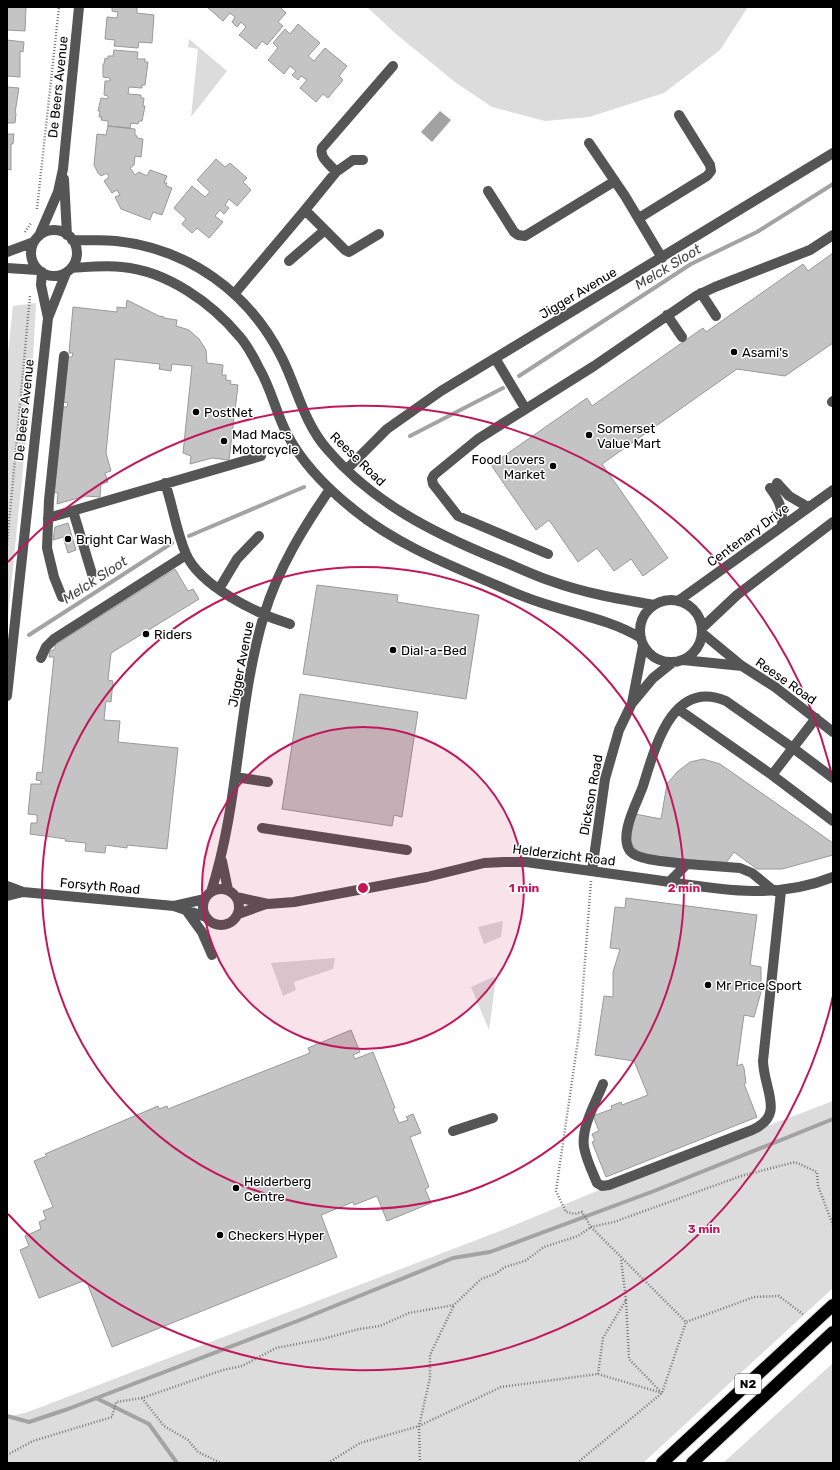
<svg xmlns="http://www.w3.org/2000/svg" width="840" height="1470" font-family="Rubik,sans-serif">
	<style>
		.green { fill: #dcdcdc }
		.water { fill: #a3a3a3 }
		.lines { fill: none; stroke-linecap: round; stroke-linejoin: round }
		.stream { stroke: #a3a3a3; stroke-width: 4 }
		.building { fill: #c4c4c4; stroke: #999 }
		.highway-casing { stroke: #dbdbdb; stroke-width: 14 }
		.path { stroke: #777; stroke-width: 2.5; stroke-dasharray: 1 2; stroke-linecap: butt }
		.minor { stroke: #555; stroke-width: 10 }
		.highway { stroke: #000; stroke-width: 12 }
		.ring { fill: none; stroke: #c2185b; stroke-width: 2 }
		.poi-dot { fill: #000; stroke: #fff; stroke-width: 1.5 }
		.labels { text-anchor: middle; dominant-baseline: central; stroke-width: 3; stroke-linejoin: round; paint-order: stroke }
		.shield { fill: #fff; stroke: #4c4c4c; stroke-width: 1 }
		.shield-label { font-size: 12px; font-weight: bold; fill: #000 }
		.street-label { font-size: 13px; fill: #000; stroke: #fff }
		.poi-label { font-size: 13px; fill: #000; stroke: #fff; text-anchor: start }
		.water-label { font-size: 14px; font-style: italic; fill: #444; stroke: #fff }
		.centre { fill: #c2185b; stroke: #fff; stroke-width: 2 }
		.ring-label { font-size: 12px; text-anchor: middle; font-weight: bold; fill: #c2185b; stroke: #fff; stroke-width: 3; stroke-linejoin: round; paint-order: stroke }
	</style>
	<rect width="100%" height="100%" fill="#fff"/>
	<path class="green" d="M367 7H748L720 50 664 93 589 117 545 121 492 107 455 82 396 34Z
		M189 39 227 71 191 117 198 49 188 47Z
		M36 303 32 379 7 627V362L13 306Z
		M503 921 501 937 484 944 478 927Z
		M335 958 333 969 294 982 296 990 283 996 271 963Z
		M493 977 496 978 489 1030 471 987Z
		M833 1101V1288L643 1463H7V1417L28 1412 500 1231 609 1186Z
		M833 1363V1463H723Z"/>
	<path class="water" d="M440 111 451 120 432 142 421 132Z"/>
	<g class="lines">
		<path class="stream" d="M519 376 691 264 757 232 833 184
			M410 436 503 388
			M189 536 304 487
			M29 635 172 543
			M96 1398 149 1424 177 1463
			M7 1416 29 1422 68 1409 300 1320 453 1258 490 1252 654 1191 833 1119"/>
	</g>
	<path class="building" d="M7 7H26L25 31 7 30Z
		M112 7H137V13L154 15 152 43 139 42 138 48 114 46 115 40 105 39 107 17 117 18 118 12 112 11Z
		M207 7H280L286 13 278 22 283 26 267 45 262 41 256 49 239 35 246 27 241 22 237 27 232 22 235 17 230 13 223 21Z
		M298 24 320 43 308 56 314 61 325 48 347 66 339 76 343 80 328 98 323 94 316 102 300 88 307 80 301 76 298 80 292 75 296 71 290 66 284 74 268 60 278 48 273 43 285 29 290 34Z
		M7 40 24 42 23 52 20 51V77L7 76Z
		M114 50 138 52 137 59H145V62H148L145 85H142V88L129 87 128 94 141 95V98H144L143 106H145L142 121H139L138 124 131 123 130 128 108 126V121L101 120 102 117H99L100 111H98L101 98 108 99V96L104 95 105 81H110V78L103 77V64H104L105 58 108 59V56H113Z
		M7 87 19 88 15 113H16L15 123H7Z
		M108 126 135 129V135L137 136V138L143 139 141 157 135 156 134 165 130 168 135 175 139 172 147 176 150 170 167 176 164 183H167L166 186 172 188 162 215 153 212 150 220 121 209 115 197 120 195 117 190 112 193 104 181 109 177 107 173 101 176 98 173 94 165 97 134 106 135Z
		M7 134H14L13 144H11V170L7 169Z
		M216 159 225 167 230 163 247 178 243 182 251 190 237 206 229 199 225 205 229 208 224 214 220 210 215 216 223 222 209 238 197 228 192 233 182 224 186 219 174 208 192 186 205 197 210 192 197 180Z
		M833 253V343L785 376 737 369 602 464 668 558 643 576 631 559 614 571 597 548 578 562 549 520 536 530 491 465 587 398 592 406 703 328 706 332 803 264 808 271Z
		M127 300 159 316 164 317V318L177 320 176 326 189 330 199 339 206 350 207 363 223 365 222 375H226V380L231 381 230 384 238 385 229 460 212 458 190 464 191 456 183 453 192 366 172 364 171 371 159 369 160 364 115 359 106 453 111 471 105 473 108 482 101 484 100 497 85 496 57 504 58 493 54 492 63 407H67L68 403 63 402 68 357H72L73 353H69L73 307 117 312V307L126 308Z
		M68 523 76 550 68 553 63 537 53 540 55 527Z
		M175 569 188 591 193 589 199 599 111 653 108 680 113 681 111 702 106 701 104 720 120 721 118 742 178 748 167 849 127 845V848L106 845 105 853 85 851 86 843 65 841 66 839 30 834 31 823H37V815L28 814 31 784H41V781L36 780 37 772 42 773 54 657H49L50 651 55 649V645Z
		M317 585 398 595 397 602 479 615 466 699 303 674Z
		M300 694 418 712 402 817 394 815 392 826 282 809Z
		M703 759 720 764 833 843V855L782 869H757L734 852 725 864 640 854 630 841 635 814 661 819 667 784 677 772 690 762Z
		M626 898 757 915 750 965 761 967V992L754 1017 744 1015 737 1066 742 1064 744 1068 746 1083 744 1084 757 1117 606 1177 592 1142 595 1141 592 1134 599 1131 593 1116 612 1109 611 1106 621 1102 622 1105 648 1095 634 1061 595 1055 604 996 613 997V972L620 949 610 948 615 907 625 908Z
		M351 1030 360 1052 353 1055 355 1059 373 1052 395 1108 393 1109 399 1123 408 1120 406 1117 413 1114 421 1133 410 1137 429 1187 425 1189 431 1203 387 1221 377 1196 354 1205 353 1202 321 1215 337 1257 112 1347 86 1280 39 1298 20 1250 29 1246 25 1236 41 1229 39 1222 46 1219 43 1211 53 1207 34 1161 47 1156 45 1154 158 1106 159 1109 167 1106 168 1109 310 1053 308 1048Z"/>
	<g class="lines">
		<defs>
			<path id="highway" d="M662 1463 833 1305
				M692 1463 833 1332"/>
		</defs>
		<use href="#highway" class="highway-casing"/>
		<path class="path" d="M37 209 59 7
			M25 232 31 223
			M7 545 30 296
			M591 881 580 1026 556 1191 566 1212 575 1214 582 1212 591 1227 614 1222 741 1176 795 1162 817 1172 818 1186 833 1225
			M626 1300 629 1359 661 1392
			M598 1374 603 1338 626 1300 621 1259
			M142 1398 164 1426 188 1440 198 1452 221 1463
			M7 1455 33 1441 112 1417 116 1402 142 1398 223 1370 242 1366 276 1348 323 1339 359 1329 380 1326 409 1313 454 1305 481 1279 495 1274 505 1267 525 1261 544 1247 578 1236 591 1227 686 1322 754 1297 779 1296 804 1315
			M328 1463 360 1443 419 1426 501 1387 598 1374 662 1393
			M420 1463 419 1426 430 1378V1355L454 1305
			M577 1463 662 1393 686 1322"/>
		<path class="minor" d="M589 143 625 196 662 258
			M336 172 353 160H363
			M64 179 67 235
			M488 191 514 232 518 235 525 236 615 181
			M305 210 336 172C330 164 319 158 322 148L393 66
			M639 218 707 176 711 171 710 165 679 115
			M31 253a23 23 0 1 1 46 0a23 23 0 1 1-46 0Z
			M39 236 58 192 63 169 79 7
			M72 240C87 240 101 240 116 241 189 249 249 292 282 358 297 388 304 423 327 449 372 502 433 533 497 559 515 566 533 575 551 581 584 593 619 599 654 605
			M7 252 34 242
			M289 261 325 230
			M7 268 38 270
			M72 268C88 267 106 265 122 267 167 271 212 303 240 337 248 346 254 358 259 368 271 388 276 413 287 434 302 463 328 489 353 509 392 541 437 560 482 579 501 587 520 596 539 602 574 614 609 619 641 638
			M42 272 41 285 48 318
			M235 293 305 210 345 250 349 252 379 234
			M701 293 716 316
			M667 315 682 337
			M495 358 525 408
			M832 402 833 401
			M347 469 387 429 441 391 833 153
			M165 483C173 506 176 531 186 554 200 586 257 614 290 624
			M777 483 789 496 808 507
			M770 488C780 501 783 510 782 526
			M73 511 92 574
			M48 518 261 456
			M548 554 458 516 433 484 432 479 434 475 478 439 594 366 696 296 715 287 810 250 833 235
			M219 589 237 559 259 536
			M62 597 54 577 47 548 49 500 64 356
			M640 631a31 31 0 1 1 62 0a31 31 0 1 1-62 0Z
			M678 601 833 490
			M702 628 737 595 833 522
			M702 633 742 666 775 687 833 732
			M41 658 46 647 54 639 186 555
			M683 660 742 666
			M7 696 48 318 66 273
			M633 702 653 678 673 662
			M678 709 772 775 833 821
			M772 775 816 718
			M235 777 268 782
			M262 828 407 850
			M222 861 228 890
			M687 864C674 862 639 861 631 852 617 837 638 801 643 786 655 748 672 678 726 701L793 748 833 778
			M592 871 605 779 619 730 632 703 643 646
			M669 882 687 864 740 868 752 873 774 891
			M7 886 23 892 174 906 206 917
			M203 907a18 18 0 1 1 36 0a18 18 0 1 1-36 0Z
			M211 892C240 802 237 705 264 615 278 569 303 528 330 489
			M7 896 23 892
			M236 897 268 904 294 902 427 877 484 863 504 862H526C569 868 613 874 656 880 717 889 773 901 833 877
			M174 906 205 899
			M186 910 202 932 212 955
			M238 914 266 904
			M603 1084C596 1102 581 1127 584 1147 586 1159 592 1171 597 1183L602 1186 609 1185 752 1130C786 1115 764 1091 763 1061L781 891
			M453 1131 493 1118"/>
		<use href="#highway" class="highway"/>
	</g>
	<circle cx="363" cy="888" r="161" fill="#c2185b" fill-opacity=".12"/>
	<g class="ring">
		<circle cx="363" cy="888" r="161"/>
		<circle cx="363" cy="888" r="321"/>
		<path d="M833 996A482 482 0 0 1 8 1214M8 562A482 482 0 0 1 833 780"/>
	</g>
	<g class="poi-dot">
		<circle cx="734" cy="352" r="4"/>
		<circle cx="196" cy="412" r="4"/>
		<circle cx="589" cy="435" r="4"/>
		<circle cx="224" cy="441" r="4"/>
		<circle cx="553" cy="466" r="4"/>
		<circle cx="68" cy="539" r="4"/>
		<circle cx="146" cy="634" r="4"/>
		<circle cx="393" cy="650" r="4"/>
		<circle cx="708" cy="985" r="4"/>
		<circle cx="236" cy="1188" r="4"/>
		<circle cx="220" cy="1235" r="4"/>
	</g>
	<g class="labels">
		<rect class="shield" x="735" y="1374" width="26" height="20" rx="3"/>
		<g class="shield-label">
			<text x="748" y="1384">N2</text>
		</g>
		<g class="street-label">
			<text transform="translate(58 87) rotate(-84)">De Beers Avenue</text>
			<text transform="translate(578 293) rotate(-31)">Jigger Avenue</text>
			<text transform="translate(24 410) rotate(-84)">De Beers Avenue</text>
			<text transform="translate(358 459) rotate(44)">Reese Road</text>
			<text transform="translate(748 535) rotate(-36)">Centenary Drive</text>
			<text transform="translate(241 664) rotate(-79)">Jigger Avenue</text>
			<text transform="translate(786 681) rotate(35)">Reese Road</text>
			<text transform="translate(591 795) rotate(-80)">Dickson Road</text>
			<text transform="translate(564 855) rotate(7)">Helderzicht Road</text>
			<text transform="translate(100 886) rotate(5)">Forsyth Road</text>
		</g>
		<g class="poi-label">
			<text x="742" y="352">Asami's</text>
			<text x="204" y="412">PostNet</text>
			<text x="597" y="428">Somerset<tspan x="597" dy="15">Value Mart</tspan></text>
			<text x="232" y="434">Mad Macs<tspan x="232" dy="15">Motorcycle</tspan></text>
			<text x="545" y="459" text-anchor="end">Food Lovers<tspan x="545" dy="15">Market</tspan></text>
			<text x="76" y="539">Bright Car Wash</text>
			<text x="154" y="634">Riders</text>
			<text x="401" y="650">Dial-a-Bed</text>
			<text x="716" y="985">Mr Price Sport</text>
			<text x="244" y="1181">Helderberg<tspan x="244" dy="15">Centre</tspan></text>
			<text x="228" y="1235">Checkers Hyper</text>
		</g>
		<g class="water-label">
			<text transform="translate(668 267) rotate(-31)">Melck Sloot</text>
			<text transform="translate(95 580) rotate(-33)">Melck Sloot</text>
		</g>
	</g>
	<circle cx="363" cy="888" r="6" class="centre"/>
	<g class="ring-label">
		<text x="524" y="892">1 min</text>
		<text x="684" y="892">2 min</text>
		<text x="704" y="1233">3 min</text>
	</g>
	<rect width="840" height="1470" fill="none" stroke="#000000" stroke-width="16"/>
</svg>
